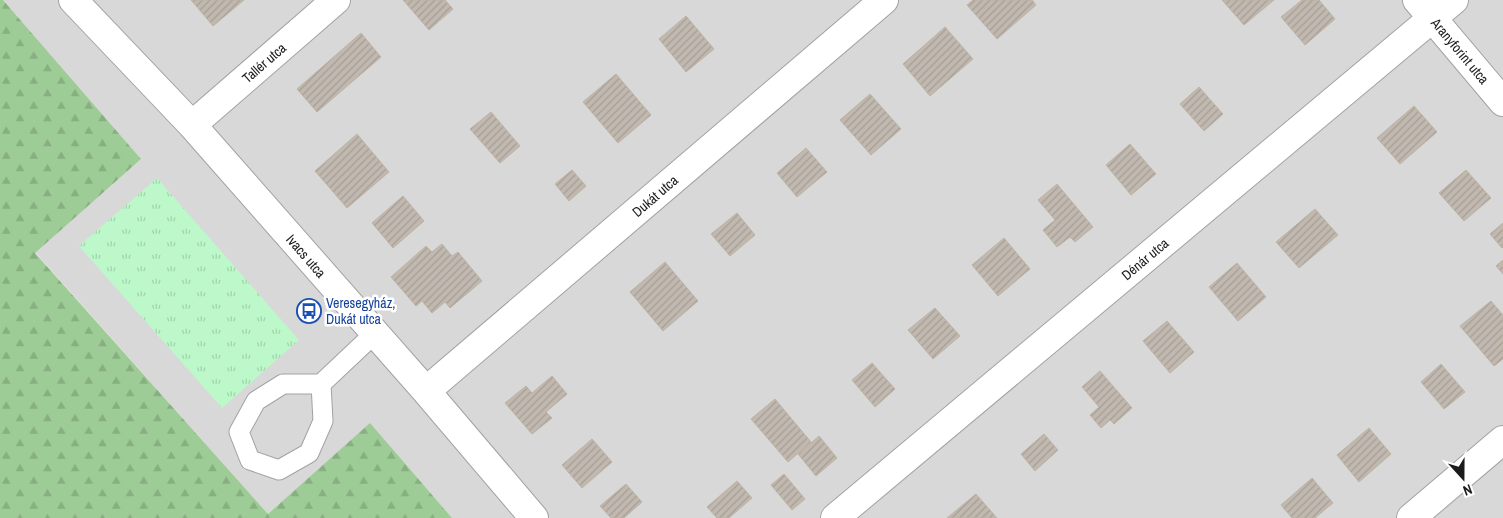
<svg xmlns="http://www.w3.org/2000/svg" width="1503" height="518" font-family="'Archivo Narrow',sans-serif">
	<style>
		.residential { fill: #d9d8d8 }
		.forest { fill: url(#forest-firs) }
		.park { fill: url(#park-tufts) }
		.building { fill: url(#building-hatch); stroke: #beb3a3 }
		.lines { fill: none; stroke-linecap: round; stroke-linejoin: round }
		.service-casing { stroke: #a2a2a2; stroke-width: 21 }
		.minor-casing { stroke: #a2a2a2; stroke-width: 30 }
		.service { stroke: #fff; stroke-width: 19 }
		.minor { stroke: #fff; stroke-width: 28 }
		.labels { text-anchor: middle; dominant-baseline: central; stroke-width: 5; stroke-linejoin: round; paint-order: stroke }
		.street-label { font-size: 14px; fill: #1b1b1b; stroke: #fff }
		.transit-label { font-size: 14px; fill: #164399; stroke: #fff; text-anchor: start }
	</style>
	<defs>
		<pattern id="forest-firs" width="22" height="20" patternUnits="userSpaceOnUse" patternTransform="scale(1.25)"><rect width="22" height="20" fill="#9ecc96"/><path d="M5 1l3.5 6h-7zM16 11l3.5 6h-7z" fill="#88af81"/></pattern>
		<pattern id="park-tufts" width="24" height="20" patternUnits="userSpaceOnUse" patternTransform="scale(1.25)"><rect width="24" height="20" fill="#bcf8c9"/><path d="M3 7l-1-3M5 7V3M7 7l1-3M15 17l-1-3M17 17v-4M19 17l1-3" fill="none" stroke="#a1d4ac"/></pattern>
		<pattern id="building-hatch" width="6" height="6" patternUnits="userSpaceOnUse" patternTransform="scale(1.25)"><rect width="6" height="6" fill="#c1b9b0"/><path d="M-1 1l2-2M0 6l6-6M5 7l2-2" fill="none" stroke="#a59e97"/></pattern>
	</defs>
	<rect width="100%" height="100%" fill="#edeae1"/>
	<path class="residential" d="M3 0H1503V518H452L370 424 268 514 35 252 141 159Z"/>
	<path class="forest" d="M0 0H3L141 159 35 253 268 514 370 423 452 518H0Z"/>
	<path class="park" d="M157 178 299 340 222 408 79 246Z"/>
	<path class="building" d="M191 0H244L213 26Z
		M403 0H445L453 9 429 30Z
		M973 0H1032L1036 5 997 39 967 5Z
		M1222 0H1274L1244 25Z
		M1302 0H1319L1335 19 1305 45 1281 17Z
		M686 16 714 49 686 72 659 39Z
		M945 27 973 59 930 96 903 64Z
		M361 33 381 57 317 112 297 89Z
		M616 74 651 115 618 143 583 102Z
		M1199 87 1223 114 1204 131 1180 104Z
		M870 94 901 129 871 155 840 120Z
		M1414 106 1437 132 1400 164 1377 138Z
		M491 112 520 146 500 163 470 129Z
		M357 134 389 172 347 208 315 171Z
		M1130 144 1156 174 1131 195 1106 165Z
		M806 148 827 172 797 197 777 173Z
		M572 170 586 186 569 201 555 184Z
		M1466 170 1491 198 1464 221 1439 193Z
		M1057 184 1093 227 1075 242 1070 237 1057 247 1043 230 1055 220 1038 200Z
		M403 196 424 221 393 248 372 223Z
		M1315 209 1338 235 1299 268 1276 242Z
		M737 213 755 235 730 256 711 234Z
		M1503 223V247L1502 248 1490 234Z
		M1004 238 1030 269 998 296 972 265Z
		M442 244 452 256 458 252 482 281 450 308 445 302 432 313 422 301 416 306 391 277 426 246 432 252Z
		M1503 260V274L1496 266Z
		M665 262 698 301 663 331 630 292Z
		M1237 263 1266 297 1238 321 1209 287Z
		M1491 301 1503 315V359L1494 366 1460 326Z
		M935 308 960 336 933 359 908 330Z
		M1167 321 1194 352 1170 373 1143 341Z
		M872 363 895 389 875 407 852 380Z
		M1441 364 1465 392 1444 409 1421 382Z
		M1100 371 1132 408 1114 424 1110 420 1101 428 1090 415 1099 407 1082 387Z
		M552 376 567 394 546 412 552 418 532 434 505 403 526 386 532 393Z
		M775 399 811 442 788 462 751 419Z
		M1369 428 1391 454 1359 482 1337 455Z
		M1044 434 1058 450 1035 471 1021 454Z
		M819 436 837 458 816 476 798 454Z
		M592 439 612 462 582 488 562 465Z
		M784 474 805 499 792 510 771 485Z
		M1312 478 1333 503 1315 518H1292L1281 505Z
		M737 481 752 498 729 518H717L707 507Z
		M626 484 642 502 624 518H611L600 506Z
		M976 494 997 518H947Z"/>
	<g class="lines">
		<defs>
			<path id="service" d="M321 384 323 421 309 453 279 470 250 460 239 432 256 401 283 384H321L374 334"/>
			<path id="minor" d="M73 0 192 125 426 391 534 518
				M1417 0 1503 102
				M192 125 336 0
				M426 391 884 0
				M835 518 1454 0
				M1411 518 1503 440"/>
		</defs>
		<use href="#service" class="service-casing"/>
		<use href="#minor" class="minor-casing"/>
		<use href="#service" class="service"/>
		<use href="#minor" class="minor"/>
	</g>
	<defs>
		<symbol id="bus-ring" viewBox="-11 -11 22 22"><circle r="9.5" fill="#fff" stroke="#1a4fb4" stroke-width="1.5"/><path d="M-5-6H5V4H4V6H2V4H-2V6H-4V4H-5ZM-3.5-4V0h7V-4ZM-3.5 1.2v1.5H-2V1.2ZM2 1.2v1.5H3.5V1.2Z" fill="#1a4fb4"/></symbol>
	</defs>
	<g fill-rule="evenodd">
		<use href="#bus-ring" x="295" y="297" width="28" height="28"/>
	</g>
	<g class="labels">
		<g class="street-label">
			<text transform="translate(1460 51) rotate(50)">Aranyforint utca</text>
			<text transform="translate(264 63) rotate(-41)">Tallér utca</text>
			<text transform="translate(655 196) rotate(-41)">Dukát utca</text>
			<text transform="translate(306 256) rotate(49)">Ivacs utca</text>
			<text transform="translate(1145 259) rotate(-40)">Dénár utca</text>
		</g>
		<g class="transit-label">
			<text x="326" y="303">Veresegyház,<tspan x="326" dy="16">Dukát utca</tspan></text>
		</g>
	</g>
	<g transform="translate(1463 478) rotate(159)" stroke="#ffffff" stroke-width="4" paint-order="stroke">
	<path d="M0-4L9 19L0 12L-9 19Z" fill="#1b1b1b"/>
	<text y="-8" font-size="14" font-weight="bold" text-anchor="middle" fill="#1b1b1b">N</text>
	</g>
</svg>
